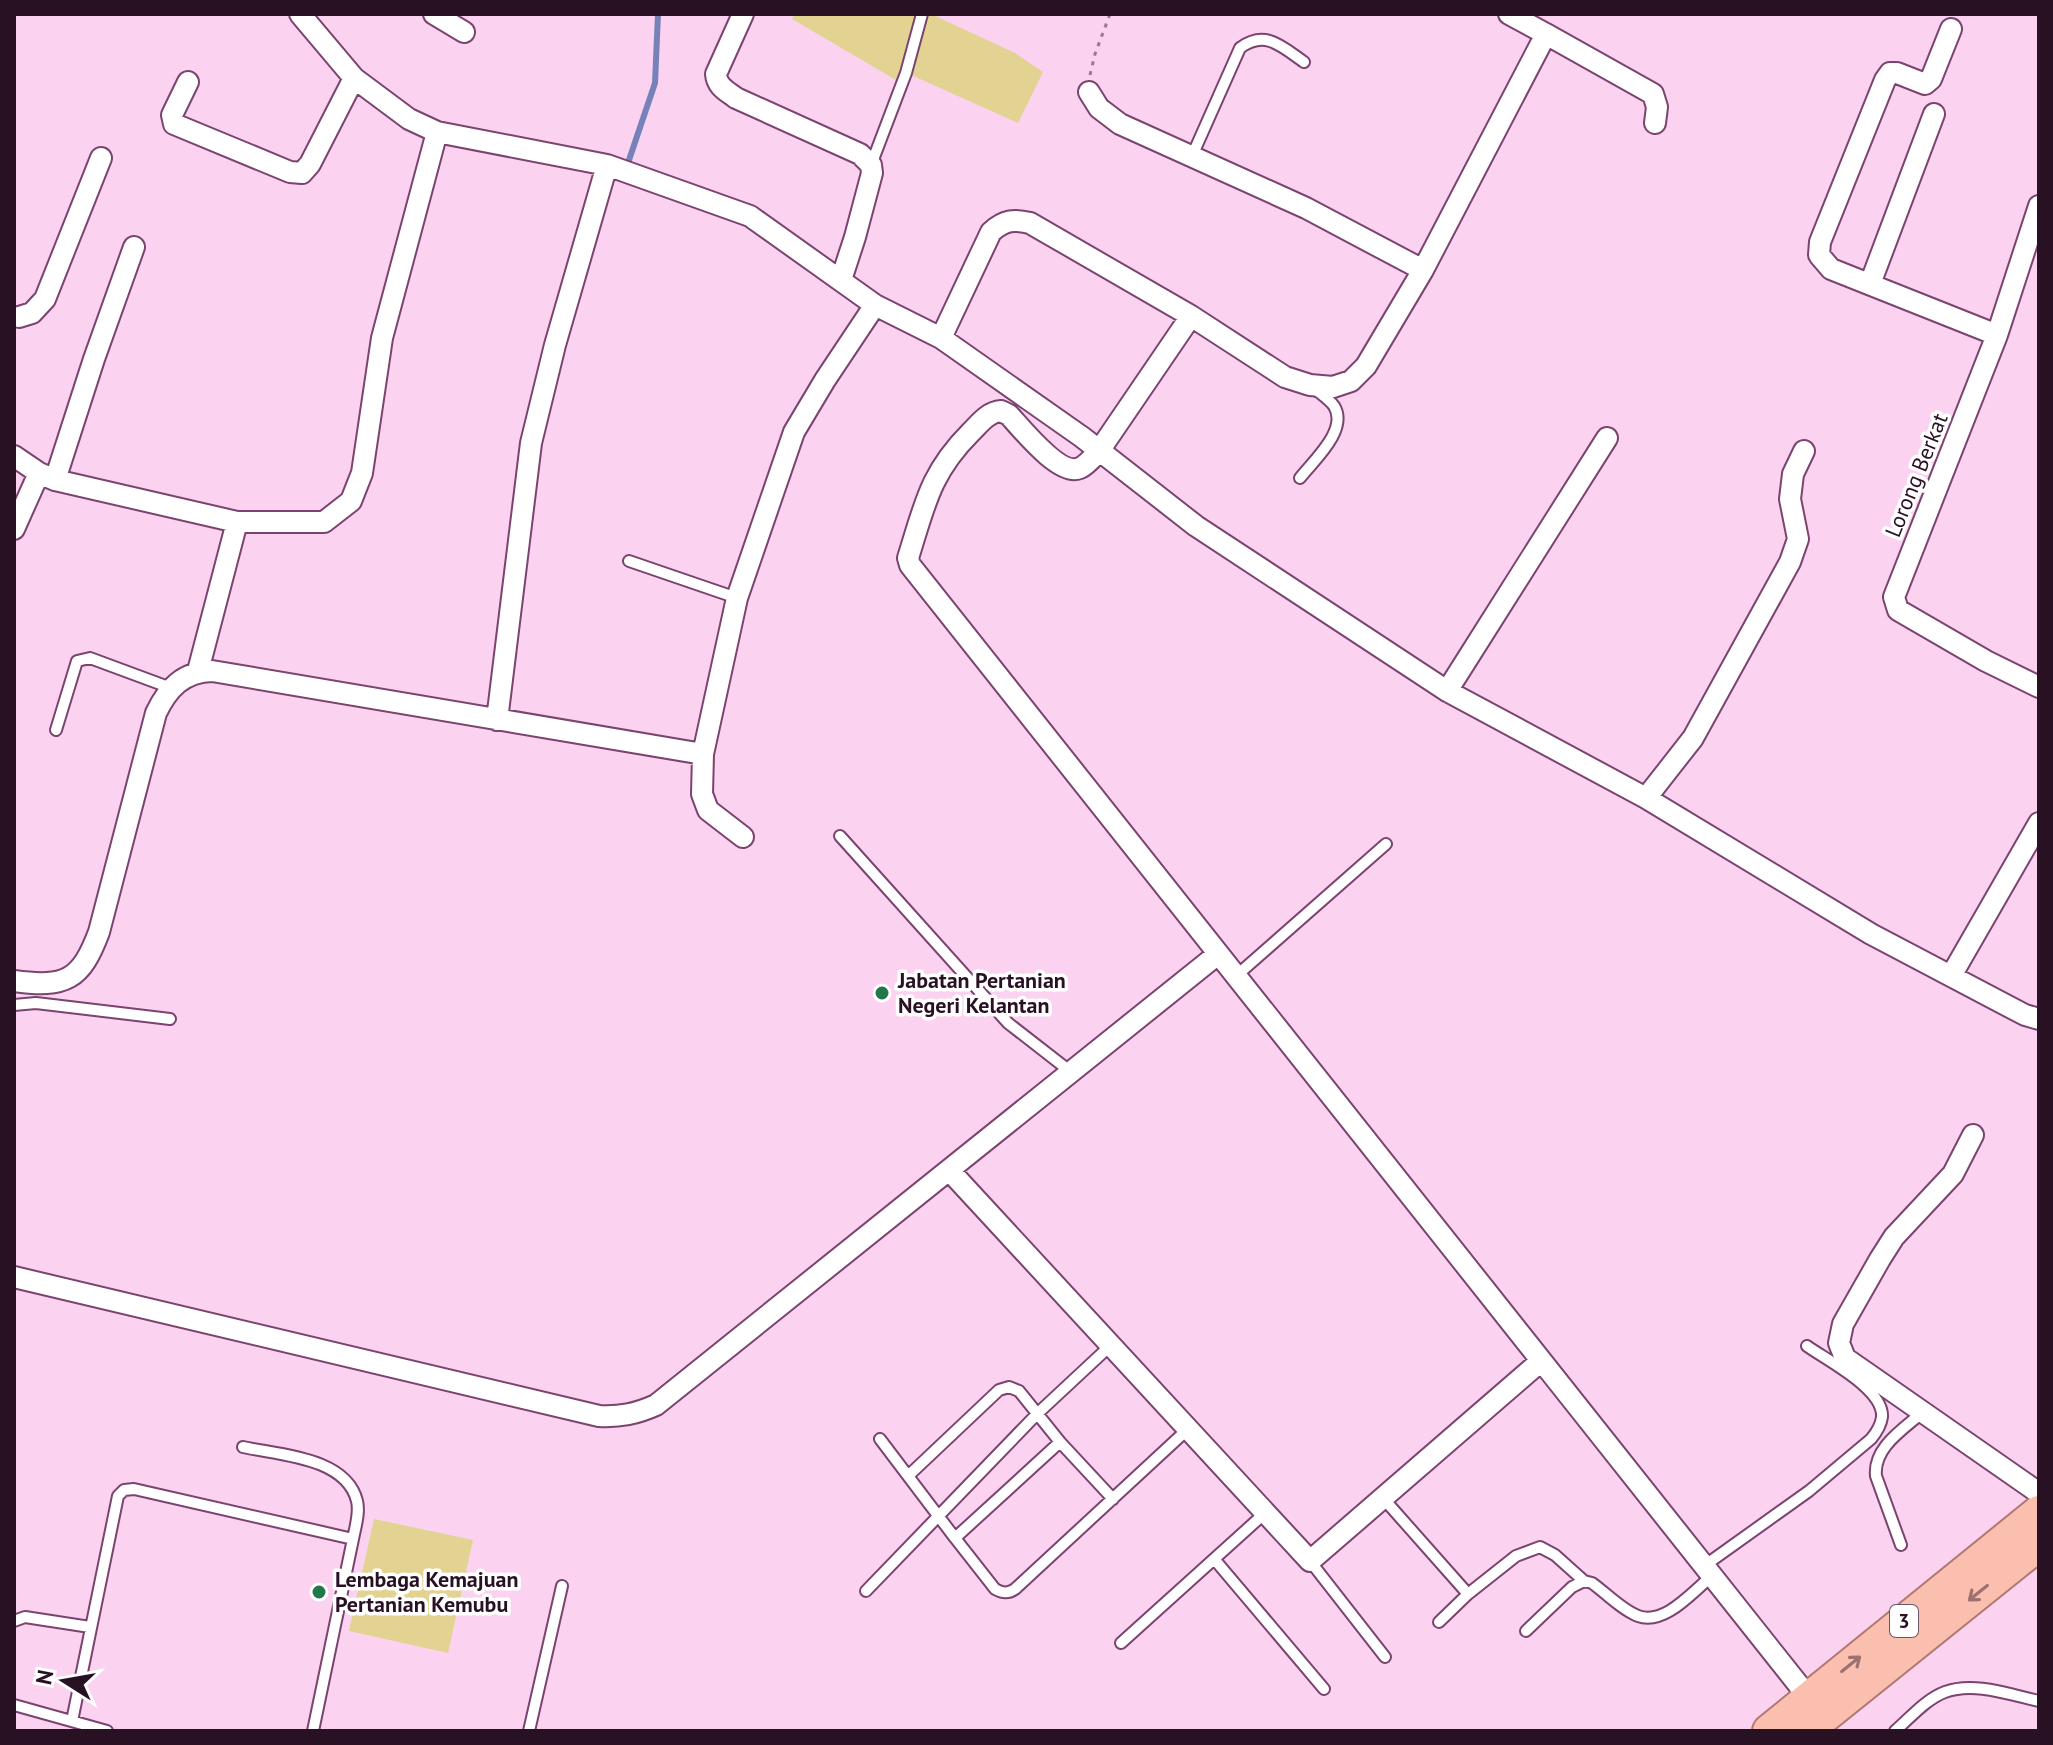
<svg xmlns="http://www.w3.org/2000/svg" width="2053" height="1745" font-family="'PT Sans',sans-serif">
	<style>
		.green { fill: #e3d392 }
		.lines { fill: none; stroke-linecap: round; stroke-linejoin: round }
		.stream { stroke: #7882ba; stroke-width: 6 }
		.service-casing { stroke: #7b436f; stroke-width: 14 }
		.minor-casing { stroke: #7b436f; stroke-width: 24 }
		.trunk-casing { stroke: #b07871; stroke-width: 36 }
		.path { stroke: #9b7992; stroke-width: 3; stroke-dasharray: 4 6; stroke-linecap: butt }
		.service { stroke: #fff; stroke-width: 10 }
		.minor { stroke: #fff; stroke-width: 20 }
		.trunk { stroke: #fabfae; stroke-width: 32 }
		.oneway { stroke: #9c7170 }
		.poi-dot { fill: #22784b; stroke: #fff; stroke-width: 3 }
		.labels { text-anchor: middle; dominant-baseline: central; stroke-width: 7; stroke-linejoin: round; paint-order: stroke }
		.shield { fill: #fff; stroke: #695866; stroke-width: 2 }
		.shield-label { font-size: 20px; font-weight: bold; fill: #291124 }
		.street-label { font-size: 22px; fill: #291124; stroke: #fff }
		.poi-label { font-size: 22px; font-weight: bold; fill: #291124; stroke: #fff; text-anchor: start }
	</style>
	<rect width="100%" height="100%" fill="#fbd2f0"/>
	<path class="green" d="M795 14H931L1015 53 1043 72 1018 123 900 70 896 80 792 19Z
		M374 1519 473 1540 448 1653 349 1631Z"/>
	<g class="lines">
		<path class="stream" d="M629 160 655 83 658 14"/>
		<defs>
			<path id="service" d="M1192 156 1240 48C1266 29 1282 47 1304 62
				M871 165 906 73 922 14
				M1300 478C1313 461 1349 430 1334 406 1330 400 1321 394 1315 389
				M629 561 737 598
				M56 730 77 661 90 658 171 688
				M840 836 1008 1023 1071 1072
				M1236 976 1386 844
				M14 1005 36 1003 170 1019
				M880 1439 908 1476
				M243 1447C279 1455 346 1457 357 1501 360 1513 355 1528 353 1539
				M1383 1498 1468 1594 1516 1556 1540 1547 1555 1555 1584 1581
				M1113 1499 1060 1442 955 1538 995 1589C1002 1593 1008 1594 1015 1589L1188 1429
				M955 1538 908 1476 999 1390 1009 1387 1019 1391 1060 1442
				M1901 1545 1876 1476C1873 1447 1904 1429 1924 1411
				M1215 1560 1324 1689
				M1310 1561 1385 1657
				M1704 1566 1809 1491 1871 1439C1876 1433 1881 1425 1882 1417 1884 1389 1828 1361 1807 1346
				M866 1591 1038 1413 1111 1345
				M14 1621 25 1617 90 1627
				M1439 1622 1468 1594
				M1526 1631 1572 1587 1584 1581 1592 1583C1606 1593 1622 1610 1638 1616 1665 1626 1693 1591 1712 1576
				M1121 1643 1265 1513
				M14 1705 107 1731
				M72 1721 118 1496 124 1490 134 1489 353 1539 313 1731
				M529 1731 562 1586
				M1895 1731C1910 1718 1926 1699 1945 1692 1974 1681 2011 1695 2039 1701"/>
			<path id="minor" d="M434 14 464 32
				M743 14 716 74C717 87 727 91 736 98L860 154 871 165 872 173 855 237 841 280
				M1509 14 1546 34
				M1951 29 1931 79 1925 84 1897 73H1890L1885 80 1820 242 1819 255 1831 269 1997 335
				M188 82 172 115 174 124 290 172 302 173 310 164 354 78
				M1089 92 1099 108 1120 124 1306 208 1423 270
				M437 132 607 165 750 216 875 305 941 338 1082 437 1196 526 1447 691 1646 798 1871 934 2025 1015 2039 1019
				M2039 206 1997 335 1894 597 1898 610 1986 661 2039 687
				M134 247 94 359 55 480 237 522H324L351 501 362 473 382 338 437 132 409 119 354 78 300 14
				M1870 284 1934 114
				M1191 316 1099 451C1094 456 1087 465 1080 468 1060 477 1022 429 1009 415L1001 411C988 412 980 423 971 432 930 473 925 504 908 558L910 565 1809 1698
				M19 317 32 313 45 299 101 158
				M941 338 991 232C1004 220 1014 219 1030 223L1191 316 1285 377 1310 385 1333 387 1351 381 1366 366 1423 270 1546 34 1653 94 1657 107 1655 123
				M14 456 39 473
				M14 529 39 473 55 480
				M198 671 237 522
				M1447 691 1607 438
				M497 720 531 443 555 345 607 165
				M1646 798 1693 738 1790 562 1798 539 1790 499 1793 474 1804 451
				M743 837 708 810 702 794 703 754 737 598 794 432 825 380 875 305
				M1951 976 2039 823
				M14 981C66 988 81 980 99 932L156 713C168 688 183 672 212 671L703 754
				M1973 1135 1953 1174 1894 1237 1880 1259 1843 1324 1839 1343 1845 1358 2039 1493
				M949 1170 1310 1561 1541 1361
				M14 1277 599 1416C620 1417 636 1414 656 1405L1218 954"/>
			<path id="trunk" d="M1769 1731 2039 1512
				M1806 1731 2039 1544"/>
		</defs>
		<use href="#service" class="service-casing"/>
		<use href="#minor" class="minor-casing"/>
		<use href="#trunk" class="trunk-casing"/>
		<path class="path" d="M1090 75 1095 54 1110 14"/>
		<use href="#service" class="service"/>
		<use href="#minor" class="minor"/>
		<use href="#trunk" class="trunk"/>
	</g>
	<defs><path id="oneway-shaft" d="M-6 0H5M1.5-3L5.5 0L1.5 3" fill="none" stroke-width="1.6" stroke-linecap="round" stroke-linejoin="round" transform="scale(2)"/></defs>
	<g class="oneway">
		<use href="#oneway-shaft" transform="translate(1978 1593) rotate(141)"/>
		<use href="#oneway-shaft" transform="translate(1851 1664) rotate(-39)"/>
	</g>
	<g class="poi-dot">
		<circle cx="882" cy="993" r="8"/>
		<circle cx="319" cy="1592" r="8"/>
	</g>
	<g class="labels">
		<rect class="shield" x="1890" y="1605" width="28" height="32" rx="6"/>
		<g class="shield-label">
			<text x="1904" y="1621">3</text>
		</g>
		<g class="street-label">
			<text transform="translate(1916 475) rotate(-68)">Lorong Berkat</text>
		</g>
		<g class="poi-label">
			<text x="898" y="980">Jabatan Pertanian<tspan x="898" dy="25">Negeri Kelantan</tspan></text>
			<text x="335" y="1579">Lembaga Kemajuan<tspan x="335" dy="25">Pertanian Kemubu</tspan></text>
		</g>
	</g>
	<rect width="2053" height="1745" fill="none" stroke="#291124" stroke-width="32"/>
	<g transform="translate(64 1681) rotate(281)" stroke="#ffffff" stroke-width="6" paint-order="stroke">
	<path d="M0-6L14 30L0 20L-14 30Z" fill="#291124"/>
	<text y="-12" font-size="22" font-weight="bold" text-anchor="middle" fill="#291124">N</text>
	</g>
</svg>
